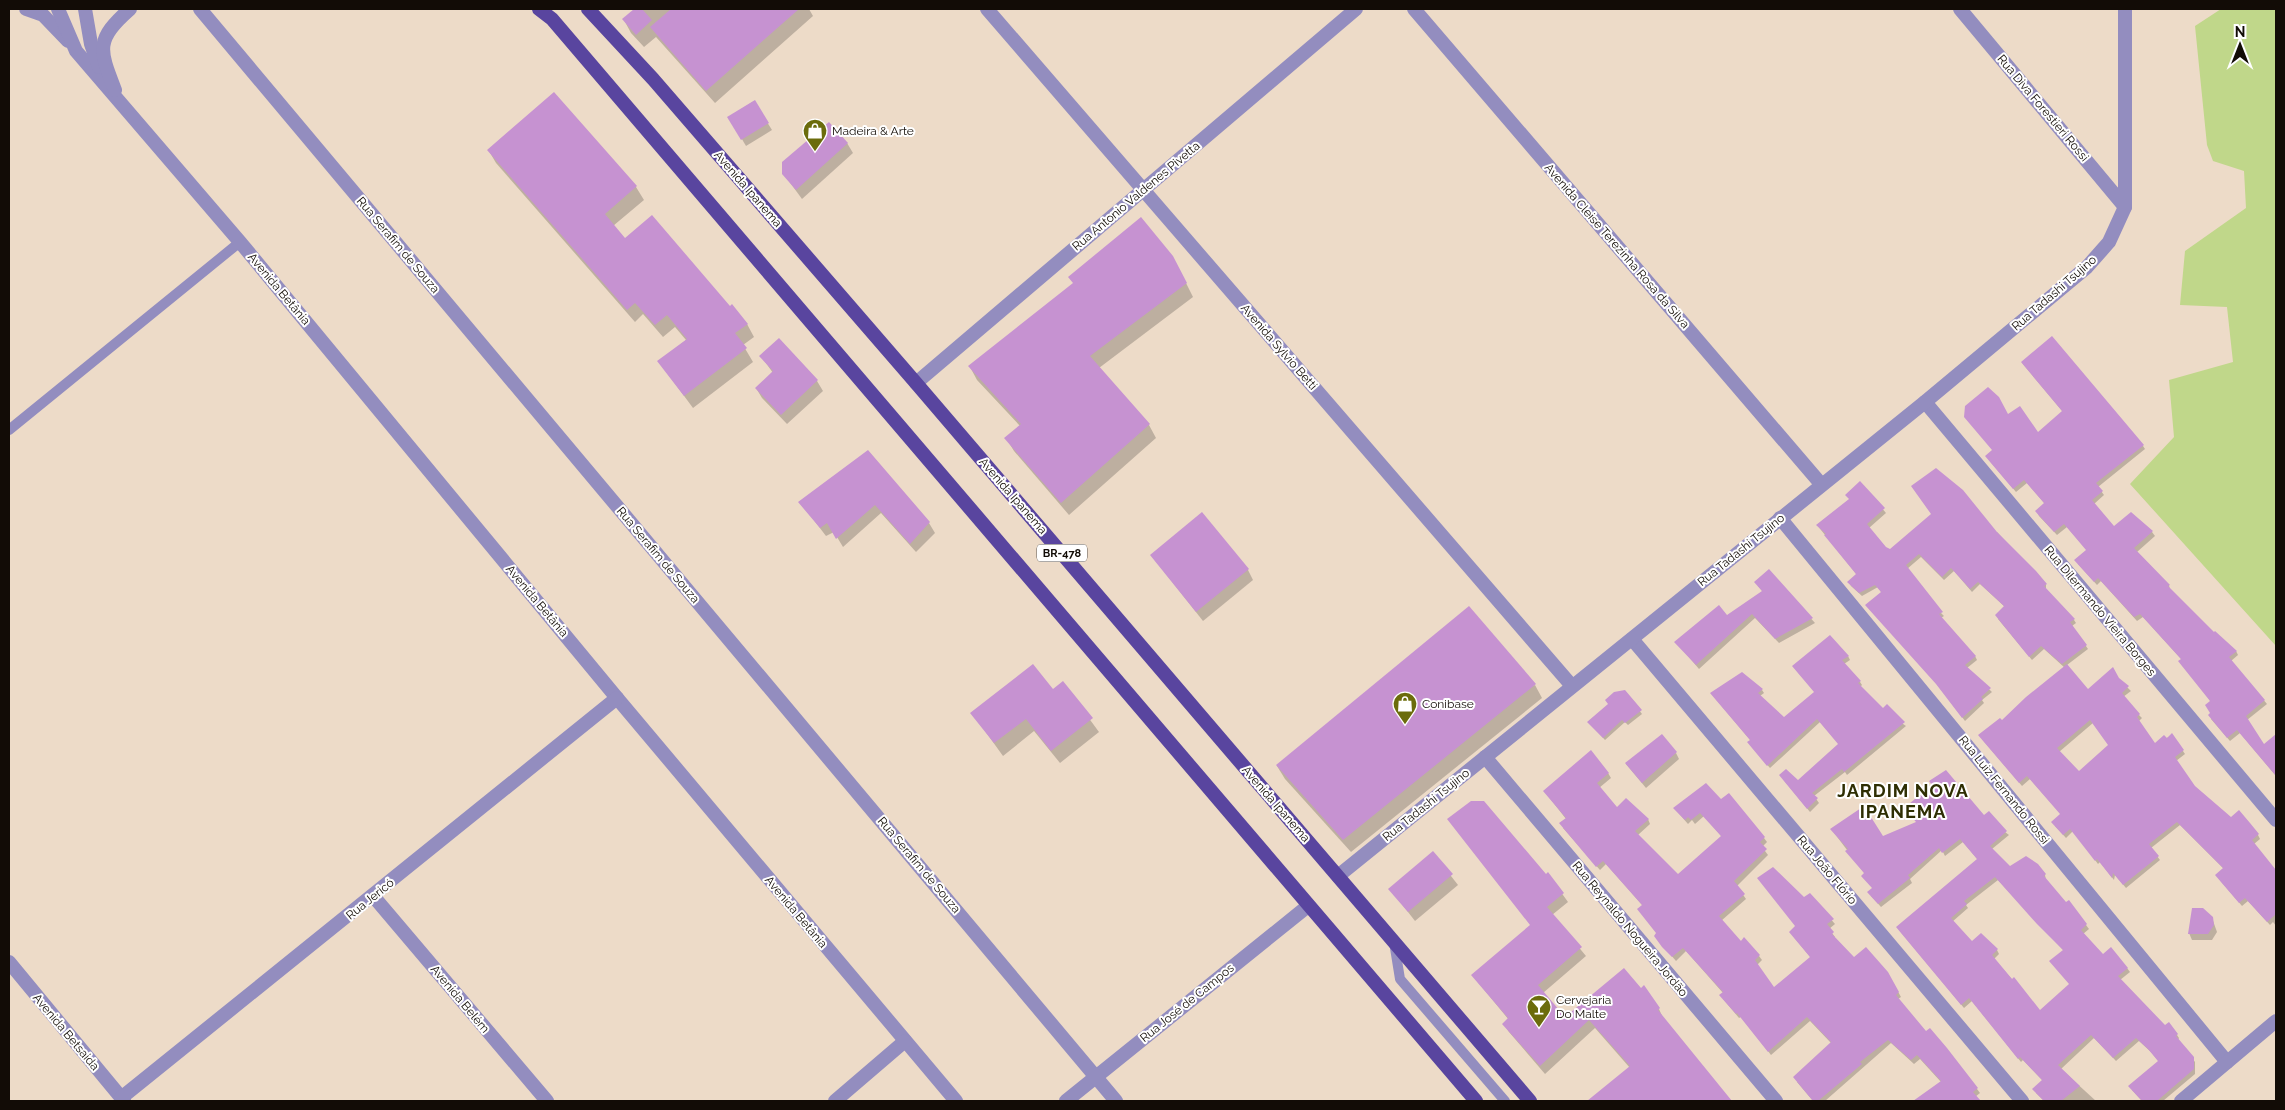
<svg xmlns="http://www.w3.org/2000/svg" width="2285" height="1110" font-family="Raleway,sans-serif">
<rect width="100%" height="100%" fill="#eddbc8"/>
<path fill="#c0d78a" d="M2221,9L2276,10V646L2130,484L2174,437L2169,380L2233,362L2227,307L2180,305L2185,251L2246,208L2244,171L2213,161L2207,145L2195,26Z"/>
<g fill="#0003" fill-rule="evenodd">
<path d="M636,9H809L813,16L715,103L656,37L644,47L631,33L624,20Z"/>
<path d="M554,94L636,187L644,200L613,226L625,239L729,307L747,324L754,337L743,345L753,362L693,408L659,362L686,340L675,327L663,337L643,314L635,322L496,163L489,151Z"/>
<path d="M754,101L772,130L746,146L729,117Z"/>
<path d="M847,143L853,153L802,199L783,173Z"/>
<path d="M1180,271L1193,297L1099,368L1149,425L1156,438L1069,515L1014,451L1006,438L1020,426L977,380L970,367Z"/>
<path d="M779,340L817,381L823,391L787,424L762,398L756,388L773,373L761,356Z"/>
<path d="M2022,363L2143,446L2145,449L2098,487L2104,495L2094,504L2114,528L2131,514L2152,532L2155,536L2137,552L2169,585L2170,590L2214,634L2236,651L2238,655L2231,661L2267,704L2247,720L2264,746L2276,736V776L2240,733L2230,741L2211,719V702L2182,660L2143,617L2137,621L2101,581L2097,585L2078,564L2087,550L2067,527L2057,535L2039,516L2037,512L2045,504L2027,483L2016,492L1989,460L2008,416L2038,434L2063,412Z"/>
<path d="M868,451L929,523L935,533L916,552L881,513L843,547L834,532L826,536L800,502Z"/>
<path d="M1860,482L1886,513L1869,528L1886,548L1891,550L1997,532L2046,585V590L2074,620L2076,623L2072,626L2088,649L2067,665L2087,691L2118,678L2131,691L2123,697L2139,715L2142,718L2138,722L2155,745L2172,735L2185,754L2176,761L2194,787L2231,818L2258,835L2260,839L2254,844L2276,872V926L2273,922L2270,925L2248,901L2242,906L2219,879L2224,869L2180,825L2151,848L2160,860L2126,888L2115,875L2114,880L2100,862L2098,864L2073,831L2066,838L2055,826L2061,814L2030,779L2022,786L1982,739L2065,668L2044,649L2032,660L1998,619L2005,607L1980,584L1972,592L1954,571L1944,580L1921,557L1907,569L1941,613L1944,616L1941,618L1975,656L1977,660L1967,668L1992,692L1982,700L1984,703L1965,721L1940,688L1878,587L1862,596L1851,586L1849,582L1857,575L1817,525L1850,499ZM2093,723L2109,745L2079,773L2059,752Z"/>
<path d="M1151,555L1248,570L1253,580L1203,621Z"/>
<path d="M1769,571L1815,623L1779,643L1755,618L1699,669L1676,642L1726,617L1763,592L1758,586Z"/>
<path d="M1848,656L1850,660L1844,664L1860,682L1862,685L1860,687L1883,710L1906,726L1847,775L1845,772L1814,796L1819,803L1810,812L1783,779L1798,782L1839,744L1820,722L1770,768L1751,746V741L1714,697L1762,690L1764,693L1760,696L1784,719L1816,693L1796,670Z"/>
<path d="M1063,683L1099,732L1060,763L1034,731L1003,756L972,713L1053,690Z"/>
<path d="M1535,685L1542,698L1351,852L1285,779L1277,766Z"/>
<path d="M1625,691L1642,714L1628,725L1625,722L1605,740L1588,722Z"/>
<path d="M1676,753L1679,759L1646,788L1626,764Z"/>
<path d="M1608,773L1611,778L1599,788L1617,809L1648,819L1650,824L1638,835L1678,876L1722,837L1704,816L1695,824L1692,820L1688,824L1674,808L1721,801L1728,794L1764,838L1767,842L1762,847L1768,855L1737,886L1746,899L1721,921L1740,942L1744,939L1759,956L1762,960L1757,965L1774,989L1811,958L1793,936L1803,899L1810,895L1835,924L1829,929L1835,937L1834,938L1854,959L1887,972L1901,997L1898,999L1926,1032L1946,1049L1977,1089L1980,1093L1975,1097L1979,1101H1915L1941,1082L1920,1059L1914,1064L1891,1043L1825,1101H1813L1797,1082L1831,1043L1810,1021L1771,1055L1741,1017L1739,1018L1723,999V993L1686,951L1676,961L1658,940L1657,934L1643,906L1606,864L1600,870L1563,828L1566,819L1545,792Z"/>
<path d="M1984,816L2009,835L1992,849L2010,868L2045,875L2046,880L2066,904L2068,902L2086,925L2089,929L2083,934L2103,955L2127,968L2130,972L2120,980L2165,1027L2177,1035L2179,1038L2178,1040L2192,1058L2195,1062V1074L2163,1101H2142L2132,1090L2159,1062L2152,1053L2139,1041L2116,1061L2094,1038L2061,1069L2096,1101H2044L2036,1093L2043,1081L2023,1060L2021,1062L1972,1001L1964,1008L1900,931L1978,860L1963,842L1945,856L1942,850L1910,879L1912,883L1881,907L1871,896L1873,889L1865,874L1832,830L1883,838ZM1998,880L2064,951L2070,985L2040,1011L1994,959L1999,954L1997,950L1981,935L1972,942L1952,922L1968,908L1966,905Z"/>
<path d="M1433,853L1458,885L1415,921L1390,889Z"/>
<path d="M1548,874L1568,902L1552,915L1586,956L1543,993L1564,1019L1659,1009L1663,1018L1730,1101H1589L1630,1068L1595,1028L1545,1074L1509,1032L1504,1024L1509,1020L1472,975L1531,926L1545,876Z"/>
<path d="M2212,918L2217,932L2212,940H2192L2189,933Z"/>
</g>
<g fill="#c692d1" fill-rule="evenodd">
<path d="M634,9H642L652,20L636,35L622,19Z"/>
<path d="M671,9H799L706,91L650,27Z"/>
<path d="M554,92L637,186L605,214L625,238L652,215L730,306L732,304L748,324L735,333L747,348L684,396L657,361L687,339L667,315L655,325L635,303L627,310L487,150Z"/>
<path d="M755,100L769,123L741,140L727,117Z"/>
<path d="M829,122L848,143L796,190L782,174V162Z"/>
<path d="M1141,217L1173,256L1187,283L1090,356L1150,424L1061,503L1004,438L1021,424L968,366L1073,283L1068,277Z"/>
<path d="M2052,336L2144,445L2096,483L2103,491L2092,500L2114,526L2131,512L2153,531L2134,548L2170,585L2168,586L2214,632L2215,631L2237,651L2229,657L2265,700L2246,716L2264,744L2276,734V776L2237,730L2227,738L2208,715L2210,713L2205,705L2210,701L2178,661L2181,659L2140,614L2134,617L2098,578L2094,582L2074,560L2086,550L2064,524L2054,532L2035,511L2044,503L2024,480L2013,489L1985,456L1992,450L1964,417L1965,406L1988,387L1999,397L2008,414L2020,406L2038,432L2062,411L2021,362Z"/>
<path d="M779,338L818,380L781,415L755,388L773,371L759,356Z"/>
<path d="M868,450L930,522L910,544L875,505L836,539L827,523L820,528L798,502Z"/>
<path d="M1936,468L1963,490L1997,532L2036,571L2047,584L2044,586L2075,619L2070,622L2087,645L2062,664L2041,646L2029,657L1995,615L2004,606L1978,582L1970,589L1951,568L1942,577L1919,554L1906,565L1943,612L1939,614L1976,656L1965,665L1991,688L1981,697L1983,699L1962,718L1936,684L1865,605L1881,592L1875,585L1859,593L1847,582L1856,574L1824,535L1826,534L1816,525L1849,499L1845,495L1860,481L1885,508L1867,524L1886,547L1890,549L1931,514L1911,486Z"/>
<path d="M1202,512L1249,569L1196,612L1150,555Z"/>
<path d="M1769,569L1813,618L1775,639L1752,614L1696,665L1674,642L1719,605L1727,615L1762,591L1754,582Z"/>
<path d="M1469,606L1536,684L1343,840L1276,765Z"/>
<path d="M1830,635L1849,656L1842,660L1861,681L1858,683L1883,708L1887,704L1905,722L1844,772L1842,769L1812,793L1818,798L1807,809L1779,775L1786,769L1798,780L1838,744L1817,719L1767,766L1747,742L1750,740L1710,693L1742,672L1763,689L1758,693L1784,717L1814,692L1792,666Z"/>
<path d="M1033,664L1053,689L1063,681L1093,718L1051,751L1026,719L994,743L970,713Z"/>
<path d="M2067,664L2088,689L2113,667L2119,678L2129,686L2122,693L2140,714L2137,717L2155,743L2164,735L2167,738L2172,733L2184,750L2175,757L2195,786L2231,817L2239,810L2250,823L2259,834L2252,840L2276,870V914L2267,922L2245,898L2239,903L2215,875L2223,868L2177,822L2149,844L2159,856L2123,885L2113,873L2112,878L2097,859L2095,861L2070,829L2063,835L2051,822L2060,814L2027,776L2019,783L1978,735L2000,718L2002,720L2026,697ZM2090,720L2108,745L2079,771L2057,748Z"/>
<path d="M1625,690L1642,710L1625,723L1622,720L1603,738L1587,722L1608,704L1605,700L1614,692Z"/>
<path d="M1662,734L1677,752L1642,783L1625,763Z"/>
<path d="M1591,750L1609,773L1597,783L1617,807L1626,798L1649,819L1635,831L1678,874L1721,836L1700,813L1691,820L1688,817L1685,820L1673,808L1706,783L1721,799L1729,793L1765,837L1760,842L1767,849L1734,881L1745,894L1719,916L1741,941L1744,937L1760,955L1755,960L1774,987L1810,957L1789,932L1795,926L1757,878L1773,867L1804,897L1810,893L1834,919L1827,924L1834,932L1832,934L1854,957L1866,947L1888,972L1899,992L1896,995L1926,1031L1930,1028L1947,1048L1978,1088L1973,1092L1981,1101H1913L1941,1081L1917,1055L1911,1060L1888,1040L1860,1062L1862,1064L1818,1101H1813L1793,1077L1831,1042L1807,1017L1768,1052L1737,1013L1736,1014L1719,995L1723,992L1683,948L1672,957L1662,947L1654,936L1656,933L1637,909L1642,905L1603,861L1596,867L1559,823L1566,818L1543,791Z"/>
<path d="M1946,770L1984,815L1989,811L2007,831L1990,846L2010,866L2026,856L2038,864L2046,874L2044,876L2066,902L2069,900L2087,924L2081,930L2103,954L2111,947L2128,968L2118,976L2165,1025L2169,1022L2178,1034L2176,1036L2194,1057V1069L2157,1101H2142L2128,1086L2158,1061L2148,1049L2136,1038L2113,1058L2091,1035L2058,1065L2080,1086L2061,1101H2044L2032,1089L2042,1080L2020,1057L2018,1059L1969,998L1961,1005L1896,927L1977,859L1960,839L1942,853L1939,848L1908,875L1910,878L1878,904L1867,892L1872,888L1861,876L1864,873L1845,851L1848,849L1830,829L1864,806L1883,836L1916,822L1904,808L1932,785L1929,781ZM1995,877L2037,924L2063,950L2049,961L2069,984L2040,1010L2014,977L2012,979L1992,955L1998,949L1981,933L1972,941L1951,918L1967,904L1964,901Z"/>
<path d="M1471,801H1484L1546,874L1548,872L1564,893L1547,907L1582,947L1538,985L1565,1017L1624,968L1641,988L1644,985L1660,1008L1658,1010L1732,1101H1587L1630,1066L1589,1020L1540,1066L1502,1024L1508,1018L1471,975L1530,925L1447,819Z"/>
<path d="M1433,851L1453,874L1408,912L1388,889Z"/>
<path d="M2192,908H2203L2213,917L2214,925L2208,934H2188Z"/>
</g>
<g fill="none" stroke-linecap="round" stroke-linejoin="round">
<g stroke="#938dbf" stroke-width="10">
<path d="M9,430L240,242"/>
<path d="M1394,942L1400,979L1505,1101"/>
</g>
<g stroke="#938dbf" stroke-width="14">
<path d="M26,9L43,15L68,41"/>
<path d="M58,9L76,51L240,242L617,698L956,1101"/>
<path d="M85,9L91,44L99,67"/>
<path d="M987,9L1572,686"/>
<path d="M1414,9L1821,484"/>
<path d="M1960,9L2125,207"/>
<path d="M115,90C99,49 95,40 130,9"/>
<path d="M916,383L1356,9"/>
<path d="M1925,402L2276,820"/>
<path d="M1780,518L2227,1062"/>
<path d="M1632,639L2022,1101"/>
<path d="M1485,757L1776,1101"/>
<path d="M1338,876L1925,402L2087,267L2109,242L2125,207V9"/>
<path d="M374,897L547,1101"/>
<path d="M9,962L124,1101"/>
<path d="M121,1098L617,698"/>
<path d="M835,1101L905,1041"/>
<path d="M1066,1101L1308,906"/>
<path d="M2181,1101L2276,1021"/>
</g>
<path stroke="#938dbf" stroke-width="14" d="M200,9L1116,1101"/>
<g stroke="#59459f" stroke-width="14">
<path d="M539,9L552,19L1476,1101"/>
<path d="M588,9L653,79L916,383L1530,1101"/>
</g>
</g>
<defs>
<symbol id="shop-pin" viewBox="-11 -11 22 30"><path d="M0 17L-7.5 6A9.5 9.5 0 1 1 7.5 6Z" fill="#6b6c0c" stroke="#fff"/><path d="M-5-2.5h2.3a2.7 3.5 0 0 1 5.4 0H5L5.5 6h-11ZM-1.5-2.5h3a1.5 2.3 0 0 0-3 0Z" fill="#fff"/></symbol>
<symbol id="bar-pin" viewBox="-11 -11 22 30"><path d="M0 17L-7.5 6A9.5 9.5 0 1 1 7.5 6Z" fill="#6b6c0c" stroke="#fff"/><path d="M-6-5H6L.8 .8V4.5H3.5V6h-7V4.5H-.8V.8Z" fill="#fff"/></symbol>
</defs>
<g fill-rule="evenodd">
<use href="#shop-pin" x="801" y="117" width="28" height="38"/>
<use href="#shop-pin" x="1391" y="690" width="28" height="38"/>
<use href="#bar-pin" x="1525" y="993" width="28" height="38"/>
</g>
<g text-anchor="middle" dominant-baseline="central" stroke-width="4" stroke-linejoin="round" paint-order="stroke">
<rect fill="#fff" stroke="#595551" stroke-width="1" x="1037" y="544.5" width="50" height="17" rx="4"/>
<g font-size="11" font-weight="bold" fill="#120c06">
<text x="1062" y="553">BR-478</text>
</g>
<g font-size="12" fill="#120c06" stroke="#fff">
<text transform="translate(2043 108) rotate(50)">Rua Diva Forestieri Rossi</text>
<text transform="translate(748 189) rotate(49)">Avenida Ipanema</text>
<text transform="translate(1136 196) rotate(-40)">Rua Antonio Valdenes Pivetta</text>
<text transform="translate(398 245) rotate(50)">Rua Serafim de Souza</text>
<text transform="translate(1617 246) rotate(49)">Avenida Cleise Terezinha Rosa da Silva</text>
<text transform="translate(279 289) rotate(50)">Avenida Betânia</text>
<text transform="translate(2054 293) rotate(-41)">Rua Tadashi Tsujino</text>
<text transform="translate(1279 347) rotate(49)">Avenida Sylvio Betti</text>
<text transform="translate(1013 496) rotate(49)">Avenida Ipanema</text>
<text transform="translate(1741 550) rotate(-39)">Rua Tadashi Tsujino</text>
<text transform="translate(658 555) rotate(50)">Rua Serafim de Souza</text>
<text transform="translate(537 601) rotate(50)">Avenida Betânia</text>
<text transform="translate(2100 611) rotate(50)">Rua Dilermando Vieira Borges</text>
<text transform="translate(2004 790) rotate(51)">Rua Luiz Fernando Rossi</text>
<text transform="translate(1276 804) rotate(49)">Avenida Ipanema</text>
<text transform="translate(1426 805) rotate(-39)">Rua Tadashi Tsujino</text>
<text transform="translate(919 865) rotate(50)">Rua Serafim de Souza</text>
<text transform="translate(1827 870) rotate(50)">Rua João Flório</text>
<text transform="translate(370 899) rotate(-39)">Rua Jericó</text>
<text transform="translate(796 912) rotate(50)">Avenida Betânia</text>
<text transform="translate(1630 929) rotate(50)">Rua Reynaldo Nogueira Jordão</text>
<text transform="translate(460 999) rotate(50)">Avenida Belém</text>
<text transform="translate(1187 1003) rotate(-39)">Rua José de Campos</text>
<text transform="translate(66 1032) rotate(50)">Avenida Betsaida</text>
</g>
<g font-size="12" fill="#120c06" stroke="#fff" text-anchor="start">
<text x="832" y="131">Madeira &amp; Arte</text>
<text x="1422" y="704">Conibase</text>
<text x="1556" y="1000">Cervejaria<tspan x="1556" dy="14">Do Malte</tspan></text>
</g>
<g font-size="18" font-weight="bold" letter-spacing="1" fill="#2e2e03" stroke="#fff">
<text x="1903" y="790">JARDIM NOVA<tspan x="1903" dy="21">IPANEMA</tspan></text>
</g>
</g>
<rect width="2285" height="1110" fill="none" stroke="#120c06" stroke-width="20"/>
<g transform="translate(2240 45)" stroke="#ffffff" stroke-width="4" paint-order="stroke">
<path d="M0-4L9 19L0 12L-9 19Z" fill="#120c06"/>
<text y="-8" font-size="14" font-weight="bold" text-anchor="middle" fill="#120c06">N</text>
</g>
</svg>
